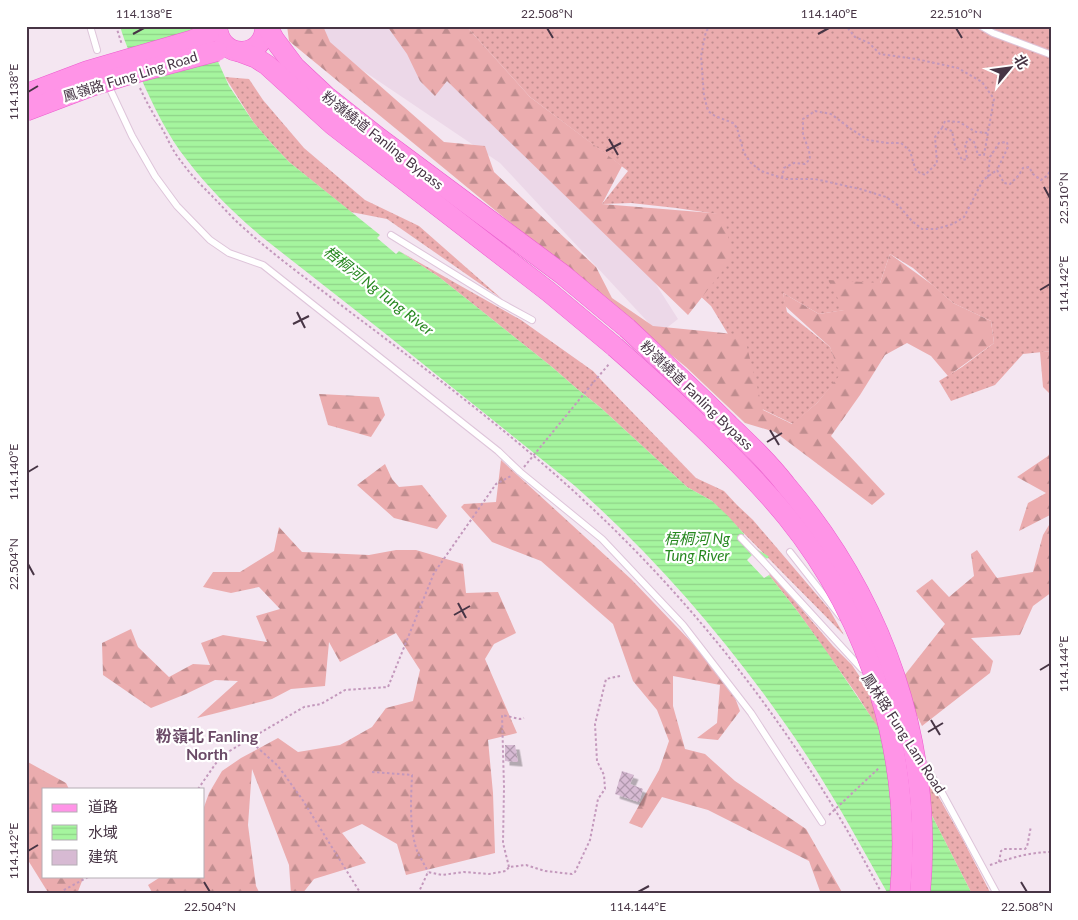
<svg xmlns="http://www.w3.org/2000/svg" width="1078" height="920" font-family="Lato,'Noto Sans SC',sans-serif">
<defs>
<pattern id="grass-dots" width="8" height="8" patternUnits="userSpaceOnUse" patternTransform="scale(1.25)"><rect width="8" height="8" fill="#ebacae"/><path d="M2 2h.1M6 6h.1" fill="none" stroke="#c08d8f" stroke-width="1.8" stroke-linecap="round"/></pattern>
<pattern id="forest-firs" width="22" height="20" patternUnits="userSpaceOnUse" patternTransform="scale(1.25)"><rect width="22" height="20" fill="#ebacae"/><path d="M5 1l3.5 6h-7zM16 11l3.5 6h-7z" fill="#c08d8f"/></pattern>
<pattern id="water-rules" width="6" height="5" patternUnits="userSpaceOnUse" patternTransform="scale(1.25)"><rect width="6" height="5" fill="#a5f59e"/><path d="M0 2.5h6" fill="none" stroke="#8fd389"/></pattern>
<pattern id="building-cross-hatch" width="8" height="8" patternUnits="userSpaceOnUse" patternTransform="scale(1.25)"><rect width="8" height="8" fill="#d7bad3"/><path d="M0 0l8 8M0 8l8-8" fill="none" stroke="#b098ad"/></pattern>
<filter id="shadow"><feDropShadow dx="4.5" dy="4.5" stdDeviation="0" flood-color="#0004"/></filter>
</defs>
<rect width="100%" height="100%" fill="#f4e6f1"/>
<path fill="#ecd8e8" d="M322,26H390L624,234L678,319L659,334L500,163L328,47Z"/>
<g fill="url(#grass-dots)">
<path d="M466,26H1052V351L1023,354L995,385L951,401L939,381L962,367L994,343L991,321L953,303L913,268L890,254L880,283L845,310L819,314L783,293L787,312L830,347L841,375L817,403L793,424L758,407L742,357L711,306L684,281L724,215L676,208L631,203L602,204L628,171L530,97Z"/>
<path d="M225,77L249,79L263,100L304,148L365,200L419,226L502,299L387,219L351,212L289,162L272,144L254,123Z"/>
<path d="M399,251L521,320L593,371L603,382L696,478L724,491L737,505L753,520L829,609L844,635L712,501L687,487L601,408L576,388L552,367L439,277Z"/>
<path d="M771,573L833,646L852,665L933,787L962,838L991,894H972L929,810L857,695L798,612L769,575Z"/>
</g>
<g fill="url(#forest-firs)">
<path d="M287,26H323L330,42L444,142L485,146L494,172L596,267L612,298L653,326L744,335L763,410L792,424L817,403L840,375L830,347L785,306L783,293L819,314L844,310L828,280L880,283L890,254L934,286L953,303L991,321L994,343L948,376L931,356L907,343L885,355L860,395L831,436L885,494L872,505L775,432L745,423L686,367L289,41Z"/>
<path d="M387,26H466L530,97L622,166L602,204L724,214L732,259L688,315L447,81L435,96L420,81L407,54Z"/>
<path d="M1052,351V396L1043,387L1040,352Z"/>
<path d="M319,394L379,397L385,415L371,437L328,425Z"/>
<path d="M1052,449V514L1019,531L1028,503L1046,493L1017,477L1048,456Z"/>
<path d="M501,460L631,579L696,647L731,687L740,711L718,740L697,738L717,723L720,685L673,676V706L685,749L705,754L735,781L806,829L843,894H821L809,861L708,810L662,797L642,828L629,823L659,770L669,741L657,710L633,681L613,624L541,561L492,542L461,507L464,504L496,502Z"/>
<path d="M385,464L392,479L399,487L422,485L447,516L437,529L394,518L357,485Z"/>
<path d="M1052,520V592L1033,606L1020,635L971,638L993,661L990,673L922,726L900,681L945,624L916,591L932,579L949,597L974,576L971,554L977,550L997,578L1033,572L1043,535Z"/>
<path d="M279,527L302,552L369,555L396,550H416L463,564L466,593L498,592L516,633L494,644L485,659L517,733L488,740L493,793L495,853L406,875L397,844L362,824L342,833L366,863L314,879L302,894H291L289,865L252,769L248,825L256,886L260,894H153L148,885L162,876H204V807L209,793L222,771L241,758L278,738L298,752L340,745L372,727L386,708L413,701L420,670L396,633L340,662L329,642L325,686L291,689L272,699L197,718L238,681L215,680L186,694L151,708L103,675L102,643L131,629L138,647L169,677L193,664L210,665L201,643L223,635L267,642L256,616L280,609L259,587L231,593L203,587L213,572H240L274,551Z"/>
<path d="M26,761L66,783L69,789H44V876H84L77,894H49L26,857Z"/>
</g>
<path fill="url(#water-rules)" d="M120,26H202L229,86L254,123L272,144L289,162L380,235L377,238L396,254L399,251L439,277L552,367L576,388L601,408L687,487L712,501L728,516L744,534L740,540L752,555L747,560L764,578L769,575L798,612L829,655L901,761L929,810L972,894H888C861,846 835,798 805,753C740,655 663,564 575,486L382,331L262,237C235,214 209,189 187,160C167,135 153,105 140,76C133,60 125,44 120,26Z"/>
<g fill="none" stroke-linecap="round" stroke-linejoin="round">
<path stroke="#a5f59e" stroke-width="3" d="M755,550L767,557"/>
</g>
<g fill="url(#building-cross-hatch)" filter="url(#shadow)">
<path d="M505,745H515L518,762L505,761Z"/>
<path d="M622,771L634,775L630,784L643,789L639,802L615,794Z"/>
</g>
<g fill="none" stroke-linecap="round" stroke-linejoin="round">
<defs>
<g id="lane">
<path d="M90,26L97,50"/>
<path d="M981,26L993,33L1052,55"/>
<path d="M110,89L132,136L155,176L177,206L210,240L229,253L263,265L498,451L520,472L602,539L683,625L751,713L822,822"/>
<path d="M391,235L501,303L532,320"/>
<path d="M741,538L763,561L862,669"/>
<path d="M790,552L841,617"/>
<path d="M923,762L941,791L997,894"/>
</g>
<g id="primary">
<path d="M217,26C220,62 266,58 265,26"/>
<path d="M267,26L274,39L295,67L326,96L379,138L562,274L627,328"/>
<path d="M240,52L256,58L267,65L333,125L549,292L615,347"/>
</g>
</defs>
<use href="#lane" stroke="#dec5da" stroke-width="8"/>
<use href="#primary" stroke="#ec5cce" stroke-width="21"/>
<g stroke="#c398bc" stroke-width="2" stroke-dasharray="2.5 2.5" stroke-linecap="butt">
<path d="M116,26L122,45"/>
<path d="M712,26L706,31L701,56L704,96L708,111L715,116L733,123L737,128L744,153L751,163L761,171L785,179H815L860,189L886,197L899,206L912,221L922,229H936L953,224L964,217L983,180L997,170L1004,183L1010,184L1019,175L1023,168L1029,167L1033,174L1041,180L1048,175L1052,165"/>
<path d="M140,88C147,104 156,118 164,132C169,142 174,153 181,161C189,173 200,184 210,194C222,206 233,219 246,230C275,256 307,279 337,302C407,355 477,407 543,464C683,584 798,731 882,894"/>
<path d="M942,128L945,121L959,122L976,132L988,133"/>
<path d="M988,177L990,157L999,143L1007,142L1008,147L997,170"/>
<path d="M782,178L784,168L794,163L805,164L810,159L809,150L803,135V119L815,111L831,114L851,129L868,140L887,143H901L910,151L916,171L925,175L937,163L935,137L942,128L952,131L955,146L962,160L967,159L965,144L969,139L974,142L978,155H984L994,99L982,82L958,68L916,59L880,54L869,43L855,37L846,26"/>
<path d="M597,378L610,363"/>
<path d="M249,740L278,766L302,799L361,894"/>
<path d="M372,772L412,775C411,800 409,827 417,851C420,858 425,865 428,872"/>
<path d="M198,789L221,756L304,707L321,704L345,690L388,687L434,573L496,484L511,476"/>
<path d="M999,862L1001,851L1004,849H1025L1027,847L1031,826"/>
<path d="M990,865C1011,858 1030,852 1052,852"/>
<path d="M509,867L503,843L504,787L502,715L520,719L524,718"/>
<path d="M62,894V891L90,876"/>
<path d="M418,894L428,872L442,875L464,872L489,874L506,871L509,867L526,865L545,871L572,874L575,872L590,840L598,799L605,789L604,775L597,761L595,724L606,679L620,676"/>
</g>
<use href="#lane" stroke="#fff" stroke-width="6"/>
<use href="#primary" stroke="#ff94e7" stroke-width="20"/>
<defs>
<g id="primary-bridge">
<path d="M26,94L87,71L193,40L209,33"/>
<path d="M26,111L92,86L127,75L217,51"/>
<path d="M627,328C661,360 696,392 729,425C749,444 769,463 786,485C883,599 934,743 920,894"/>
<path d="M615,347C646,374 675,401 704,429C733,457 761,485 787,517C872,622 913,760 900,894"/>
</g>
</defs>
<use href="#primary-bridge" stroke="#ec5cce" stroke-width="21" stroke-linecap="butt"/>
<g stroke="#c398bc" stroke-width="2" stroke-dasharray="2.5 2.5" stroke-linecap="butt">
<path d="M524,467L597,378"/>
<path d="M829,815L880,767"/>
</g>
<use href="#primary-bridge" stroke="#ff94e7" stroke-width="20"/>
</g>
<path fill="none" stroke="#473545" stroke-width="2" d="M547,28L553,38M956,28L962,38M133,34L144,28M818,34L829,28M28,92L38,86M609,139L618,155M606,151L621,143M1044,187L1050,198M1040,290L1050,284M297,312L305,328M293,324L309,316M770,430L779,445M767,442L782,433M28,472L38,466M28,564L34,575M458,603L466,618M454,615L470,606M1040,670L1050,664M931,720L940,735M928,732L943,723M28,851L38,845M204,882L210,892M1021,882L1027,892M638,892L649,886"/>
<g text-anchor="middle" dominant-baseline="central" stroke-width="4.5" stroke-linejoin="round" paint-order="stroke">
<g font-size="14" fill="#473545" stroke="#fff">
<text transform="translate(130 76) rotate(-17)">鳳嶺路 Fung Ling Road</text>
<text transform="translate(383 140) rotate(38)">粉嶺繞道 Fanling Bypass</text>
<text transform="translate(697 395) rotate(44)">粉嶺繞道 Fanling Bypass</text>
<text transform="translate(904 733) rotate(57)">鳳林路 Fung Lam Road</text>
</g>
<g font-size="15" font-style="italic" fill="#278820" stroke="#fff">
<text transform="translate(379 290) rotate(38)">梧桐河 Ng Tung River</text>
<text x="697" y="538">梧桐河 Ng<tspan x="697" dy="17">Tung River</tspan></text>
</g>
<g font-size="16" font-weight="bold" fill="#6b4b67" stroke="#fff">
<text x="207" y="735">粉嶺北 Fanling<tspan x="207" dy="18">North</tspan></text>
</g>
</g>
<rect width="1078" height="920" fill="none" stroke="#ffffff" stroke-width="55"/>
<rect x="42" y="788" width="162" height="90" fill="#ffffff" stroke="#b5aeb5"/>
<rect x="52" y="804" width="25" height="8" fill="#ff94e7" stroke="#b5aeb5"/>
<text x="88" y="812" font-size="15" fill="#473545">道路</text>
<rect x="52" y="825" width="25" height="15" fill="url(#water-rules)" stroke="#b5aeb5"/>
<text x="88" y="838" font-size="15" fill="#473545">水域</text>
<rect x="52" y="850" width="25" height="15" fill="#d7bad3" stroke="#b5aeb5"/>
<text x="88" y="862" font-size="15" fill="#473545">建筑</text>
<g transform="translate(1010 68) rotate(61)" stroke="#ffffff" stroke-width="4" paint-order="stroke">
<path d="M0-4L9 19L0 12L-9 19Z" fill="#473545"/>
<text y="-8" font-size="14" font-weight="bold" text-anchor="middle" fill="#473545">北</text>
</g>
<rect x="28" y="28" width="1022" height="864" fill="none" stroke="#473545" stroke-width="2"/>
<g font-size="12" text-anchor="middle" fill="#473545">
<text x="144" y="18">114.138°E</text>
<text x="547" y="18">22.508°N</text>
<text x="829" y="18">114.140°E</text>
<text x="956" y="18">22.510°N</text>
<text transform="translate(14 92) rotate(-90)" y="4">114.138°E</text>
<text transform="translate(1064 198) rotate(-90)" y="4">22.510°N</text>
<text transform="translate(1064 284) rotate(-90)" y="4">114.142°E</text>
<text transform="translate(14 472) rotate(-90)" y="4">114.140°E</text>
<text transform="translate(14 564) rotate(-90)" y="4">22.504°N</text>
<text transform="translate(1064 664) rotate(-90)" y="4">114.144°E</text>
<text transform="translate(14 851) rotate(-90)" y="4">114.142°E</text>
<text x="210" y="911">22.504°N</text>
<text x="638" y="911">114.144°E</text>
<text x="1027" y="911">22.508°N</text>
</g>
</svg>
